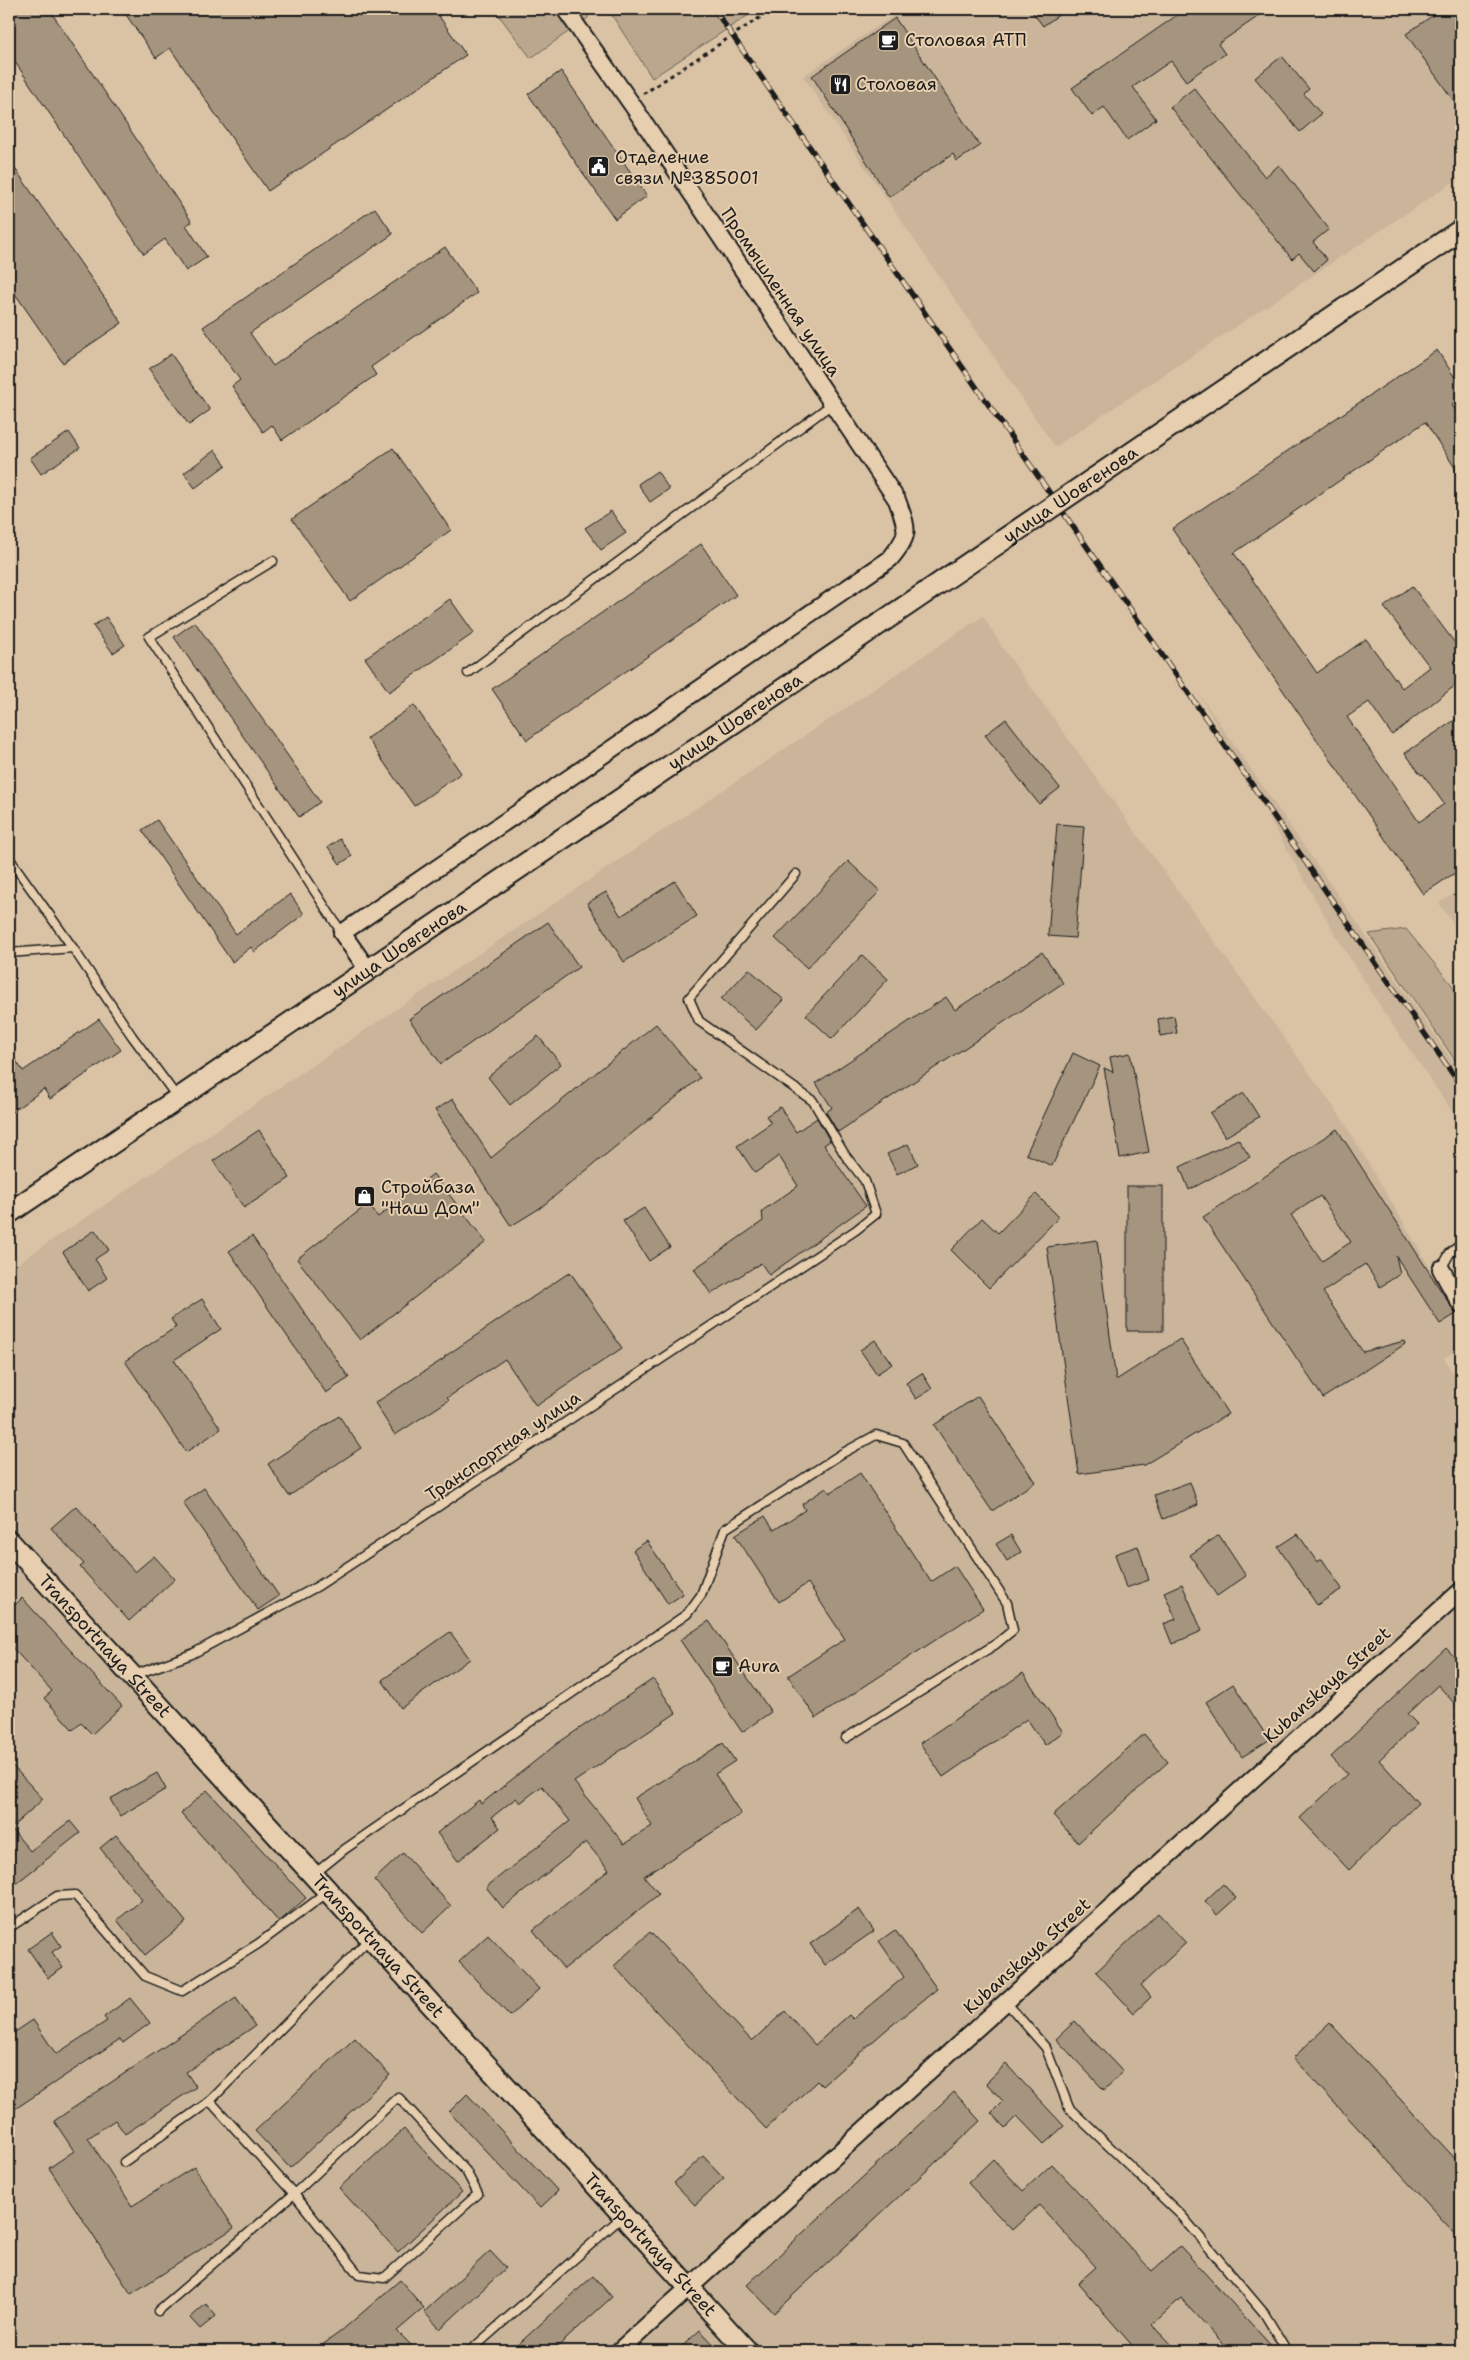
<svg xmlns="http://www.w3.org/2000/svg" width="1470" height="2360" font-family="'Shantell Sans',sans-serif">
<rect width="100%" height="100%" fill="#dac3a5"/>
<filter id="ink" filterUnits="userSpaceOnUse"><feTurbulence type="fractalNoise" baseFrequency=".02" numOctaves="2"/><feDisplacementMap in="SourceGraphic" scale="10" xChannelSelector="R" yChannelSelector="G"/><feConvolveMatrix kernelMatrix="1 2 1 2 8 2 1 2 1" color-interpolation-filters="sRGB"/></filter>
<g filter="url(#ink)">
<g fill="#cab59a">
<path d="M903,9H1461V177L1055,447L803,76Z"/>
<path d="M983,616L1002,647L1341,1117L1424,1257L1461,1328V1348L1444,1358L1461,1385V2351H9V1269Z"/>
<path d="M1199,694L1461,1073V1124L1385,1014L1336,936Z"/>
<path d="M1461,889V935L1439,903Z"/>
</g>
<g fill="#baa78e" stroke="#6b6255">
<path d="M494,9H589L588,18L531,58Z"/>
<path d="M608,9H758L652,78Z"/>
<path d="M1406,929L1461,996V1069L1369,934Z"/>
</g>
<g fill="#a5957f" stroke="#1c1c1c" fill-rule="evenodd">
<path d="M9,9H49L192,222L186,225L207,257L186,271L165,239L144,254L9,53Z"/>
<path d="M122,9H434L466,55L268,191L170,48L156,58Z"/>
<path d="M1030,9H1067L1043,26Z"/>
<path d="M1186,9H1269L1218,44L1225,54L1186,81L1171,61L1133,87L1156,119L1127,140L1104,107L1092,116L1072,88Z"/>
<path d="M1442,9H1461V111L1406,34Z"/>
<path d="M895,18L980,146L957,161L953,154L889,197L812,76Z"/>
<path d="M1282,56L1309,89L1304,94L1321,114L1300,132L1255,78Z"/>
<path d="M561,71L647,196L615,219L528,94Z"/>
<path d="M1194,88L1265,177L1279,165L1329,229L1313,242L1327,260L1314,271L1299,253L1292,259L1170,107Z"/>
<path d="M9,160L122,323L63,363L9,285Z"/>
<path d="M375,208L393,234L250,333L273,366L445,247L477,293L371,367L376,375L282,440L272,425L263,432L232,386L240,380L203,327Z"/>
<path d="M1437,350L1461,387V398L1452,405L1461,419V477L1425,422L1234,553L1317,673L1366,639L1402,688L1430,667L1384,607L1412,586L1461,651V681L1392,735L1369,702L1347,717L1419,822L1444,804L1423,774L1421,775L1405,753L1461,716V869L1423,894L1172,529Z"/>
<path d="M171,354L210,410L189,425L149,369Z"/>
<path d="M69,432L80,448L41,474L30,458Z"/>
<path d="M393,448L451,530L350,601L292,519Z"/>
<path d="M215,450L226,465L195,488L184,473Z"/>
<path d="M657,471L669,489L650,502L638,484Z"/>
<path d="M611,511L626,533L601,550L585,528Z"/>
<path d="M701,544L736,595L527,740L492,689Z"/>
<path d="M450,599L474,633L389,692L365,658Z"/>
<path d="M106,617L125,645L113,653L93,626Z"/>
<path d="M195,622L320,802L299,817L174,637Z"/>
<path d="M414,705L461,773L414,806L367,738Z"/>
<path d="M1006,719L1060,788L1039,804L985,735Z"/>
<path d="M157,820L236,934L290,894L304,914L254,952L251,947L232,962L142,830Z"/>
<path d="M1057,824L1084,826L1075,938L1048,936Z"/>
<path d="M340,839L352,856L340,864L328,847Z"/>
<path d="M848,861L880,891L807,968L775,938Z"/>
<path d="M675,881L697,916L624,962L587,903L606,892L621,916Z"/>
<path d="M548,922L579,967L441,1064L409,1019Z"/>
<path d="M1042,952L1063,983L838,1132L826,1112L832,1108L816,1083L946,997L955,1010Z"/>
<path d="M862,955L888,979L832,1039L806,1015Z"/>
<path d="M749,969L784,1000L756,1030L721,999Z"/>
<path d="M1174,1016L1177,1033L1160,1036L1158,1019Z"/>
<path d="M99,1019L121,1050L50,1099L44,1089L9,1114V1050L23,1071Z"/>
<path d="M656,1024L700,1078L540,1208L511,1226L435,1110L453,1099L491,1158Z"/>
<path d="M538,1036L561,1064L510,1105L488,1077Z"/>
<path d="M1073,1053L1100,1066L1052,1166L1026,1154Z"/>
<path d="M1130,1053L1149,1152L1120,1158L1104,1068L1113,1072L1110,1057Z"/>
<path d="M1244,1093L1259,1117L1225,1137L1210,1113Z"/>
<path d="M780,1107L796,1132L817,1118L830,1141L824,1145L866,1206L769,1275L761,1263L711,1294L694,1269L763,1221L762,1211L798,1186L779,1156L755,1173L737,1146L771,1123L766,1116Z"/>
<path d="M1337,1129L1456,1314L1440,1324L1396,1256L1400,1274L1380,1287L1365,1264L1323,1292L1363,1352L1404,1341L1405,1344L1323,1398L1203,1217ZM1320,1196L1351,1242L1322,1261L1291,1215Z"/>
<path d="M259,1130L290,1178L244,1208L213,1161Z"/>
<path d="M1238,1139L1250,1157L1189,1190L1180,1167Z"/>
<path d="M908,1144L918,1164L897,1174L887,1154Z"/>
<path d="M433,1174L486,1242L360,1340L297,1259L368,1204L378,1217Z"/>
<rect x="1127" y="1186" width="36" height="145"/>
<path d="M1036,1194L1059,1217L989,1288L951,1250L982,1218L998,1233Z"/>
<path d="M644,1208L670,1247L649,1261L623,1221Z"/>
<path d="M95,1230L109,1250L95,1259L107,1278L88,1291L63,1252Z"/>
<path d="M252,1236L349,1378L326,1393L229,1251Z"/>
<path d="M1097,1240L1116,1380L1180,1339L1228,1414L1144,1465L1079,1474L1047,1247Z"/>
<path d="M570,1272L622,1348L536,1406L505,1359L447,1398L449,1400L395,1435L375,1403L445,1358L444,1357Z"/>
<path d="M202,1299L221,1329L174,1360L221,1429L186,1452L125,1361L176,1327L171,1319Z"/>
<path d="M875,1340L892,1364L877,1374L860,1350Z"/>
<path d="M922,1373L932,1389L916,1399L906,1383Z"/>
<path d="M978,1396L1035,1482L992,1511L934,1425Z"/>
<path d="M339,1416L361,1448L289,1496L268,1464Z"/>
<path d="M860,1473L931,1582L955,1566L983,1609L816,1718L788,1676L845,1639L808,1583L779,1602L735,1535L765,1516L774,1530L805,1510L802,1504L826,1488L830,1493Z"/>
<path d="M1190,1482L1198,1505L1163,1519L1154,1495Z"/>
<path d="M204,1488L279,1596L258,1610L183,1503Z"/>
<path d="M76,1506L135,1572L154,1556L175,1579L129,1621L80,1567L84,1564L51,1528Z"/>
<path d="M1298,1534L1317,1562L1322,1559L1342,1589L1317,1605L1278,1547Z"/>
<path d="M1011,1535L1021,1552L1007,1561L996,1544Z"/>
<path d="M1219,1535L1246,1576L1217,1596L1190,1555Z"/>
<path d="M647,1541L683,1594L668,1604L633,1550Z"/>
<path d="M1138,1546L1149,1580L1126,1588L1115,1554Z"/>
<path d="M1182,1584L1202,1631L1172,1644L1164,1624L1176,1619L1164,1592Z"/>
<path d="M22,1598L122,1706L92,1734L81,1723L73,1730L44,1698L52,1691L9,1644V1611Z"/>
<path d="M709,1621L771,1712L742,1732L680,1640Z"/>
<path d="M450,1632L470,1659L401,1708L382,1680Z"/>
<path d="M1446,1648L1461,1664V1711L1438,1685L1407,1714L1417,1724L1379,1760L1418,1803L1349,1870L1300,1818L1347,1774L1331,1757Z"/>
<path d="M1023,1673L1063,1732L1045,1745L1027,1719L943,1777L920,1743Z"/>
<path d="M653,1679L676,1713L574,1782L624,1844L652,1826L635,1798L723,1743L735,1761L715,1774L741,1814L644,1876L659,1894L564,1969L533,1930L609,1870L586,1842L503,1908L486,1887L570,1821L542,1786L520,1803L516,1798L492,1817L500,1828L458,1861L437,1833L479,1800L481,1804L558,1743Z"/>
<path d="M1233,1684L1269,1740L1242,1757L1206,1702Z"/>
<path d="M1144,1734L1168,1762L1078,1843L1053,1815Z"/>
<path d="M9,1762L43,1799L11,1828L30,1851L70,1821L80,1833L9,1889Z"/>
<path d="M157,1773L166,1789L120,1816L110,1799Z"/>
<path d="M207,1790L306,1898L279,1922L181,1813Z"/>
<path d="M116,1835L186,1922L145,1955L117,1920L142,1900L100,1848Z"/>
<path d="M403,1853L451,1906L422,1933L374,1880Z"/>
<path d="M1223,1884L1236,1898L1217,1915L1205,1901Z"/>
<path d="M859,1909L874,1931L825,1965L810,1944Z"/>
<path d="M1158,1913L1186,1943L1141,1985L1151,1997L1134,2013L1096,1972Z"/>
<path d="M895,1930L937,1989L886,2030L822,2086L817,2081L766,2129L614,1966L650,1932L752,2041L785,2011L815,2045L849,2015L853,2019L904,1977L879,1941Z"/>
<path d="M52,1932L61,1946L52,1952L63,1968L48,1978L28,1949Z"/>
<path d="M488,1935L539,1989L510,2016L459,1962Z"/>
<path d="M130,1998L150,2023L123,2043L120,2039L9,2113V2036L33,2020L56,2054L107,2021L104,2017Z"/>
<path d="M236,1998L255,2026L186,2072L196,2087L125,2134L115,2120L88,2138L132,2206L194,2167L234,2228L131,2294L49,2168L74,2151L54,2121Z"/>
<path d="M1075,2021L1123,2072L1104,2090L1056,2039Z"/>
<path d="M1330,2023L1461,2165V2240L1293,2058Z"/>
<path d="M355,2038L390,2075L290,2168L255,2131Z"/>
<path d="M1006,2064L1064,2126L1044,2144L1017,2116L1005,2128L991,2113L1003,2101L986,2083Z"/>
<path d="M954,2092L980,2121L774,2313L747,2285Z"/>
<path d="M467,2094L558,2191L540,2208L449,2112Z"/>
<path d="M404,2129L462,2192L398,2252L339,2188Z"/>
<path d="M703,2156L724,2178L695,2205L674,2183Z"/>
<path d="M993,2159L1023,2191L1052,2164L1152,2271L1180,2246L1276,2351H1230L1181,2298L1152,2325L1177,2351H1137L1078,2283L1096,2267L1039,2205L1012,2230L968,2183Z"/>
<path d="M490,2251L506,2268L440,2329L424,2312Z"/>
<path d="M593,2276L612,2297L553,2351H511Z"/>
<path d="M400,2280L424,2308L397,2331L417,2351H314L340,2332Z"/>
<path d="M206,2304L216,2316L200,2329L190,2318Z"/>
<path d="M700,2330L720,2351H677Z"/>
</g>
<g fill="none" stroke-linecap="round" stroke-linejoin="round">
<defs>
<g id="service">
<path d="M273,561L149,637L342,933"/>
<path d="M468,673L832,404"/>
<path d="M9,858L73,948"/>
<path d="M9,953L73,948L132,1036L177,1097"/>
<path d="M1441,1269L1450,1253L1461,1244"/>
<path d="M134,1675L192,1654L318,1586L856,1230L876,1214L865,1181L845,1155L813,1101L699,1021L689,998L796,874"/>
<path d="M313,1875L345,1849L687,1614L701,1595L725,1529L841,1454L876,1435L903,1443L1007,1603L1013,1630L996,1644L846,1738"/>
<path d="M9,1928L57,1896L75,1895L145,1976L182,1991L258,1944L328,1892"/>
<path d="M1006,2002L1046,2048L1069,2108L1182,2216L1264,2313L1287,2351"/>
<path d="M124,2162L210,2101L370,1938"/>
<path d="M158,2311L294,2194L398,2097L466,2171L478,2194L384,2278L359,2275L294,2194L210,2101"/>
<path d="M470,2351L623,2216"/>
</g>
<g id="minor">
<path d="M368,970L342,933L890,559C911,533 908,531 897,500L633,106L565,9"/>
<path d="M1441,1269L1461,1305"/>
<path d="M619,2351L1461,1591"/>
</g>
<g id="tertiary">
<path d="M1344,309L1461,230"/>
<path id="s1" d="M9,1213L649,780"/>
<path id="s2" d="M9,1541L747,2351"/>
</g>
</defs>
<use href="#service" stroke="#1c1c1c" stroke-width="11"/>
<use href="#minor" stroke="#1c1c1c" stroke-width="20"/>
<use href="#tertiary" stroke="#1c1c1c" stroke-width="24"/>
<path stroke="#1c1c1c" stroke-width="3" stroke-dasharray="4 4" stroke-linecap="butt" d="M643,94L773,9"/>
<use href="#service" stroke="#e6ceae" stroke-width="8"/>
<use href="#minor" stroke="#e6ceae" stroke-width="16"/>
<use href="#tertiary" stroke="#e6ceae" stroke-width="20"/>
<defs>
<path id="rail" d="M714,9L1461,1086"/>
</defs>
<use href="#rail" stroke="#1c1c1c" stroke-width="5.5"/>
<use href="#rail" stroke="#e6ceae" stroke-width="4" stroke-dasharray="11" stroke-linecap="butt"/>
<defs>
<g id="tertiary-bridge">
<path id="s3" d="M649,780L1344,309"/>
</g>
</defs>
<use href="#tertiary-bridge" stroke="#1c1c1c" stroke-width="24" stroke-linecap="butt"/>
<use href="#tertiary-bridge" stroke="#e6ceae" stroke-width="20"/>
</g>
</g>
<defs>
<symbol id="cafe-square" viewBox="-11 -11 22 22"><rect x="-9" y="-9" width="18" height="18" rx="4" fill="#1c1c1c" stroke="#e6ceae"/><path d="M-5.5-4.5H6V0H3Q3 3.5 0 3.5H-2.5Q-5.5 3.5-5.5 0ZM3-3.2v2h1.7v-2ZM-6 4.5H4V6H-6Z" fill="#fff"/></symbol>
<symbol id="restaurant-square" viewBox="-11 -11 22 22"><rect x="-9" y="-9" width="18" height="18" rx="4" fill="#1c1c1c" stroke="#e6ceae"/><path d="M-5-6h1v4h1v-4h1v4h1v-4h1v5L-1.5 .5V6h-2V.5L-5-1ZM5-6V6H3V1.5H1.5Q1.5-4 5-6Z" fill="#fff"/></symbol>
<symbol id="civic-square" viewBox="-11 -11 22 22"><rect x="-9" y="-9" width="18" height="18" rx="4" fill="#1c1c1c" stroke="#e6ceae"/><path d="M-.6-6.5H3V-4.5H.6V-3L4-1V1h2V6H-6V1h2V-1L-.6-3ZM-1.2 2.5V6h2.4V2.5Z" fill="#fff"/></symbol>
<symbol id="shop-square" viewBox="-11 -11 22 22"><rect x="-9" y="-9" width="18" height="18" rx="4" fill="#1c1c1c" stroke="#e6ceae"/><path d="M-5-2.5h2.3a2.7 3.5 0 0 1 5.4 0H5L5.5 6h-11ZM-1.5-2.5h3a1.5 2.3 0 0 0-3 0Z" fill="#fff"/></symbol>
</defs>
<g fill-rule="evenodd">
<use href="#cafe-square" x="876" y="28" width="25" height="25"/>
<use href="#restaurant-square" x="828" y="72" width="25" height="25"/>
<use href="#civic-square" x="586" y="154" width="25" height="25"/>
<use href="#shop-square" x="352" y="1184" width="25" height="25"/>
<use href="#cafe-square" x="710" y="1654" width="25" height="25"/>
</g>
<g text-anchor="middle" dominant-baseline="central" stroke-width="4" stroke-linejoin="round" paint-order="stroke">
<g font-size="18" fill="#1c1c1c" stroke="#e6ceae" text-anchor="start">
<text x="905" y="40">Столовая АТП</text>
<text x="856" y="84">Столовая</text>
<text x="615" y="157">Отделение<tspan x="615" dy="21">связи №385001</tspan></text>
<text x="381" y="1187">Стройбаза<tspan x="381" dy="21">"Наш Дом"</tspan></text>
<text x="738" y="1666">Aura</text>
</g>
<g font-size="18" fill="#1c1c1c" stroke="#e6ceae">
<text transform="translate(781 292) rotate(56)">Промышленная улица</text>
<text stroke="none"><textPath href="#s3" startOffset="509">улица Шовгенова</textPath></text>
<text stroke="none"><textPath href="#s3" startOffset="104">улица Шовгенова</textPath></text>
<text stroke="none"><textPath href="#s1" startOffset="471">улица Шовгенова</textPath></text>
<text transform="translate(503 1446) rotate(-34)">Транспортная улица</text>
<text stroke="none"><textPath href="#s2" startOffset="142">Transportnaya Street</textPath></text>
<text transform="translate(1327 1685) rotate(-42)">Kubanskaya Street</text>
<text stroke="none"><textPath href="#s2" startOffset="548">Transportnaya Street</textPath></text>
<text transform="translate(1027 1956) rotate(-42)">Kubanskaya Street</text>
<text stroke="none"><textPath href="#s2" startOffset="952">Transportnaya Street</textPath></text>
</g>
</g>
<rect width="1470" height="2360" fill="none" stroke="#e6ceae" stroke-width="30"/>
<rect x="15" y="15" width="1440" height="2330" fill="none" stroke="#1c1c1c" stroke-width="2" filter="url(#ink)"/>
</svg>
